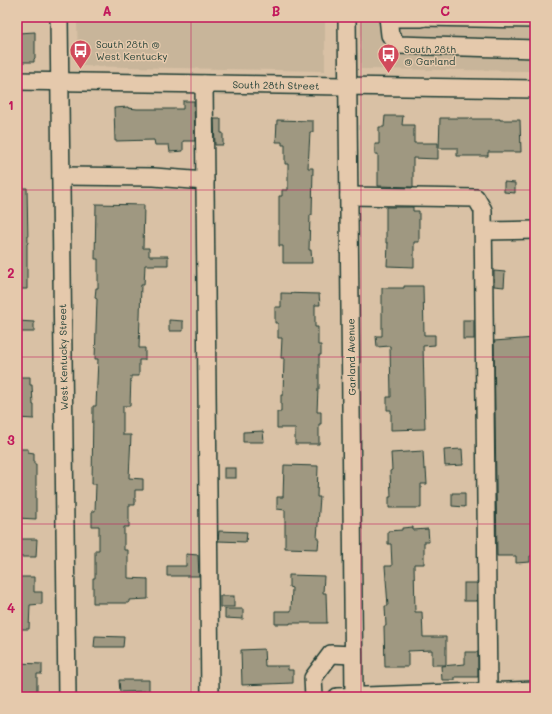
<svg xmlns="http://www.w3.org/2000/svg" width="552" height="714" font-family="Mali,sans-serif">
<rect width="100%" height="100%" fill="#d9c1a5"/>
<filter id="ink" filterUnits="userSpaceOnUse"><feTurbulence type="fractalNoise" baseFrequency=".025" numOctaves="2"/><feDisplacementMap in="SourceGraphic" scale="8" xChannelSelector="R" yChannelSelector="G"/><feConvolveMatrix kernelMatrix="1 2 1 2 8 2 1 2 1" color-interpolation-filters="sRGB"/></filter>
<g filter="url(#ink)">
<g fill="#c8b59a">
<path d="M77,17H325V71L78,66Z"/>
<path d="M360,17H535V71L361,69Z"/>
</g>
<g fill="#9f9881" stroke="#1f3d34">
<path d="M35,32V58L34,59V62H18V33Z"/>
<path d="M183,101H194L195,141H183V151L170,152L169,145H155L154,140L115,141L114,108L128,107V108L137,109H183Z"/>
<path d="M385,116H403L402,125H414V143H438V159L413,158V187L378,186V154H375V144H379V127H384Z"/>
<path d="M440,118H470V119H500V120H520L521,152H488V156H457V148H439Z"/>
<path d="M214,119H221V133H223V145H215Z"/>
<path d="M277,120L313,121V132H310L308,168H313L312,215H310L309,250H311L312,263H283V246H279V196H282V190H288V164H285V145H282V142H276Z"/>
<path d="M504,182L515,183V193L504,192Z"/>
<path d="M17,188H27L28,243L27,244V289H17Z"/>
<path d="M96,204L144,205L143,248H149V256H168V265H145L144,285H141L139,348H145V360H139V376H131L130,406H123V435H131L129,478L143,479V490H135V505H129V527H124V550H128V578L148,579V599L129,600V603H93V578H95V550H99V526H92V511H95L96,484H92L93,406H96L98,359H95L97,299L95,298L96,288H98V259H95Z"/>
<path d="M386,207H413V211H419V242H414V267L387,266L388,243H386Z"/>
<path d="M494,271L505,272L504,287L494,286Z"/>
<path d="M404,286H423L424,335H435V345L423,346L425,429L391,430V410H387V397H391L390,346L377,347L376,336H382V288H404Z"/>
<path d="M281,293L319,294L320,305H315V327H318V345H321V355H319V389H318L317,412H321V424H319V444H295V428H277V412H281V395H283L284,358H281L282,338H278V323H275V307H281Z"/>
<path d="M169,320L183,321V331H169Z"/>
<rect x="463" y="320" width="11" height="19"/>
<path d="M17,321L34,322V332H17Z"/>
<path d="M535,338V556H530V562L516,563V556H497L494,341Z"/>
<path d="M17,377H30V385H32L33,405H34V419L17,418Z"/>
<path d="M263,431L264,442H243V432Z"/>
<path d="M17,449H28V452L34,453V464H36V519L17,518Z"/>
<path d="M462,449L463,465L445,466L444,450Z"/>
<path d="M423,451L424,469H426L427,484H421V508H389V497H391L390,471L392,470L391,453Z"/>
<path d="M284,465L318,466L317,497H320L317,538H319L318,549L285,548V510L277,509V497H283Z"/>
<rect x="224" y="468" width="12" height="10"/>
<path d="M452,493H465V507L452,506Z"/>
<path d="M413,527V530L428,529L429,542H424V564H414L415,612H422L423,637H446V665H432V650L408,651V667H385L384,626H386L385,606H388L385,566H392L391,544H388V531L402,530V528Z"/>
<path d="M219,531L247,532L246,542L218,541Z"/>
<path d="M17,539H37L36,557H17Z"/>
<path d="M186,554L198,555L199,576H167V566H186Z"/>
<path d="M289,575L324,576L323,593H326L327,623H290V624H275V611H291L292,588L289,587Z"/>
<path d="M17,577H34V592H42V604L30,605L29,629H17Z"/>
<rect x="464" y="583" width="13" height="18"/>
<rect x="220" y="596" width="14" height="11"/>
<path d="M225,609H243V619L225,618Z"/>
<path d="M95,636L124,637L123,647H94Z"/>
<path d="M264,649L265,666H288V670H293V683L242,685L241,650Z"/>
<path d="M465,652H478V677H455V680H442L441,666L465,664Z"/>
<path d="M17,663L42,664V674H37V691H17Z"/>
<path d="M119,680H149V691L120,692Z"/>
</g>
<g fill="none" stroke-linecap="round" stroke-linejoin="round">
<defs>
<g id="minor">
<path d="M59,17L67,697"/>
<path d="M347,17L354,697"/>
<path d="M388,17L390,35L398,45L535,49"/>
<path d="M422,17L535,19"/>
<path d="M388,18H422"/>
<path d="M17,81L535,89"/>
<path d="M204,84L210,697"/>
<path d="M61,176L154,177L205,181"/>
<path d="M349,196L476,198L483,210L488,692"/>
<path d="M484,231L535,230"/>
<path d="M314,697L313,678L331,654L353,655"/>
<path d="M337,697L535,690"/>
</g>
</defs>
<use href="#minor" stroke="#1f3d34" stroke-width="20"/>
<use href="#minor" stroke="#e5c9ac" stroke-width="17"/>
</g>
</g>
<path fill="none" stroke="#c2185b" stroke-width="1" stroke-opacity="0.55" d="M191,17V697M361,17V697M17,190H535M17,357H535M17,524H535"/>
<defs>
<symbol id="bus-pin" viewBox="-11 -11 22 30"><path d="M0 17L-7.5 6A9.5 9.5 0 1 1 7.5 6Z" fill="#d1495b" stroke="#e5c9ac"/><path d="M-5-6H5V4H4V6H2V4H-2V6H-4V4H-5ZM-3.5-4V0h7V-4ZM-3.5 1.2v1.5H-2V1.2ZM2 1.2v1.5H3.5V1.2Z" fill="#fff"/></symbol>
</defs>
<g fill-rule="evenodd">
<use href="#bus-pin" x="68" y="38" width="25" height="34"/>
<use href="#bus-pin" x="376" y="42" width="25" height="34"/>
</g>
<g text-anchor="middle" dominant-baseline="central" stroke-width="3" stroke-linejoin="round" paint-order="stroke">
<g font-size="10" fill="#1f3d34" stroke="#e5c9ac" text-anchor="start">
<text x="96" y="44">South 28th @<tspan x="96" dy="12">West Kentucky</tspan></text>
<text x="404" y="49">South 28th<tspan x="404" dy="12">@ Garland</tspan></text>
</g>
<g font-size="10" fill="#1f3d34" stroke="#e5c9ac">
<text transform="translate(276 85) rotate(1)">South 28th Street</text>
<text transform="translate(63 357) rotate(-91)">West Kentucky Street</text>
<text transform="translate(351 357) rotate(-91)">Garland Avenue</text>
</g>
</g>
<rect width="552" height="714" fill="none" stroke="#e5c9ac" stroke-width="44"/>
<rect x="22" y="22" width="508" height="670" fill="none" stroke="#c2185b" stroke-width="1.5"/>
<g font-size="13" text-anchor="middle" font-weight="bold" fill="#c2185b">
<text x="107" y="16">A</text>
<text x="276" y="16">B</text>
<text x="445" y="16">C</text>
<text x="11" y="110">1</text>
<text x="11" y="278">2</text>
<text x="11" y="445">3</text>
<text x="11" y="613">4</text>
</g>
</svg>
